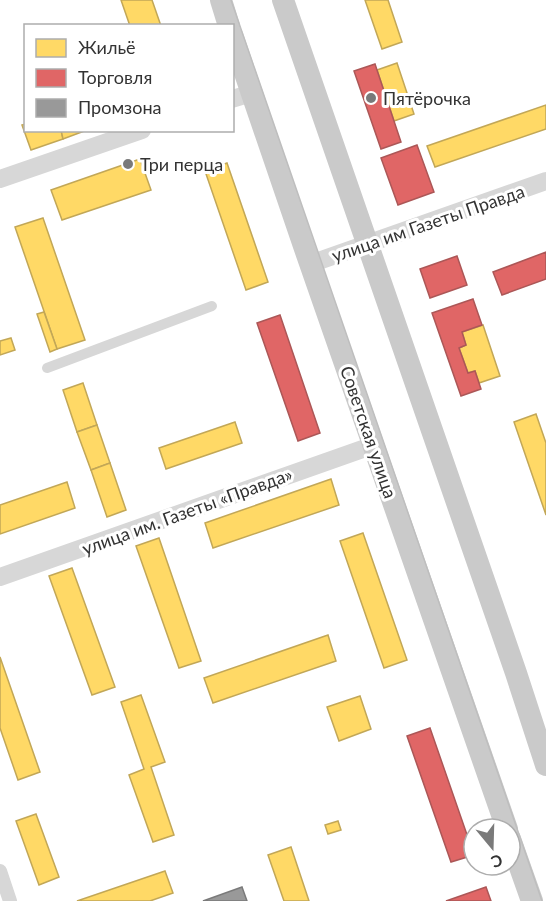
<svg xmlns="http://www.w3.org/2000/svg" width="546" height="901" font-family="Lato,sans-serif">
<rect width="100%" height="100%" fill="#fff"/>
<g fill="#ffd966" stroke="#c2a757" stroke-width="1.5">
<path d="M121,0H152L161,26H130Z"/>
<path d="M365,0H388L402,42L382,49Z"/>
<path d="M397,63L414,114L394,121L377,70Z"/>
<path d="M546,105V129L435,167L427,146Z"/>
<path d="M26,124V130H61L63,139L31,150L22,125Z"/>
<path d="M61,130H87L63,139Z"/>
<path d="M140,159L151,190L62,220L51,190Z"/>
<path d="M227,163L268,282L246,290L205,171Z"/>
<path d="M43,218L85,340L57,349L15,227Z"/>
<path d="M44,312L57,349L50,352L37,314Z"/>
<path d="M483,325L500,376L479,383L475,371L468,373L459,348L466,345L462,332Z"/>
<path d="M11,338L15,350L0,355V341Z"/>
<path d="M83,383L97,425L77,432L63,390Z"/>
<path d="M536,414L546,443V515L514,422Z"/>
<path d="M235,422L242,443L166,469L159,448Z"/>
<path d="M97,425L110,463L91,470L77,432Z"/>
<path d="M110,463L126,510L107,517L91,470Z"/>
<path d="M331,479L339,505L213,548L205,523Z"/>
<path d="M67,482L75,508L0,534V505Z"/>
<path d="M363,533L407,660L384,668L340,541Z"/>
<path d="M159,538L201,661L179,668L136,546Z"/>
<path d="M72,568L115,687L92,695L49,576Z"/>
<path d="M328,635L336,661L213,703L204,678Z"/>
<path d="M0,657L40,772L18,780L0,728Z"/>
<path d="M141,695L165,762L151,767L174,835L153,842L129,775L144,769L121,702Z"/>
<path d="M360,696L371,729L339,741L327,707Z"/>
<path d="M36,814L59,877L39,885L16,821Z"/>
<path d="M338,821L341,830L328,834L325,825Z"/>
<path d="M291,847L309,901H284L268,855Z"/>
<path d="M165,871L173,893L150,901H77Z"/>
</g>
<g fill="#e06666" stroke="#ac5757" stroke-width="1.5">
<path d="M375,64L401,142L381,149L354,71Z"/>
<path d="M417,145L434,192L398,205L381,158Z"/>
<path d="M546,252V279L502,295L493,272Z"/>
<path d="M457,256L467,285L430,298L420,269Z"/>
<path d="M473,299L482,325L462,332L466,345L459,348L468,373L475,371L481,389L461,396L432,313Z"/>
<path d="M280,315L320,433L298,441L257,323Z"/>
<path d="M430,728L474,855L451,862L407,736Z"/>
<path d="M486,887L491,901H446Z"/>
</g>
<path fill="#999" stroke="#7a7a7a" stroke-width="1.5" d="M242,887L247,901H203Z"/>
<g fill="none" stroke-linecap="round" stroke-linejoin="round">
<path stroke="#d7d7d7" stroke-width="10" d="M47,368L212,306"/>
<path stroke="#d7d7d7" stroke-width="14" d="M0,871L10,901"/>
<g stroke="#d7d7d7" stroke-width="18">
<path d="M232,99L252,93"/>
<path d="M0,179L142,130"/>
<path d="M310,264L546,181"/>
<path d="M0,577L374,445"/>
</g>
<g stroke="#cacaca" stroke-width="22">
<path d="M221,0L229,26"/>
<path d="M283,0L516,673L546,765"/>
<path d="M232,35L304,246L507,829"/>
<path d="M510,839L532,901"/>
</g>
<path stroke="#bebebe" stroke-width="1.5" d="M231,0L542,901"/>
</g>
<g fill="#7a7a7a" stroke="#fff" stroke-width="2">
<circle cx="371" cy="98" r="6"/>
<circle cx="128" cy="164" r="6"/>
</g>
<g text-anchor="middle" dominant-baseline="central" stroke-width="6" stroke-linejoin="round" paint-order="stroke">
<g font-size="18" fill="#333" stroke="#fff" text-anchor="start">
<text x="383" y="98">Пятёрочка</text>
<text x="140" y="164">Три перца</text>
</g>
<g font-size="18" fill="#333" stroke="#fff">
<text transform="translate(428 223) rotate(-19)">улица им Газеты Правда</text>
<text transform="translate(369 432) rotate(71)">Советская улица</text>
<text transform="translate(187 511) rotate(-20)">улица им. Газеты «Правда»</text>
</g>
</g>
<rect x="24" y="24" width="210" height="108" fill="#ffffff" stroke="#adadad" stroke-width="1.5"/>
<rect x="36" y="39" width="30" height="18" fill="#ffd966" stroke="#adadad" stroke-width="1.5"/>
<text x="78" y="54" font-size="18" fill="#333333">Жильё</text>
<rect x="36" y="69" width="30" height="18" fill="#e06666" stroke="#adadad" stroke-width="1.5"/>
<text x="78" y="84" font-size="18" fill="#333333">Торговля</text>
<rect x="36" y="99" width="30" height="18" fill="#999999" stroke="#adadad" stroke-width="1.5"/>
<text x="78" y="114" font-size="18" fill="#333333">Промзона</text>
<g transform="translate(492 847) rotate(161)"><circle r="28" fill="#ffffff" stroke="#adadad" stroke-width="1.5"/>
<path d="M0-4.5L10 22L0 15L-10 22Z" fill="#7a7a7a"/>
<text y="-9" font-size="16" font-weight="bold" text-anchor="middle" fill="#333333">С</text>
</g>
</svg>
